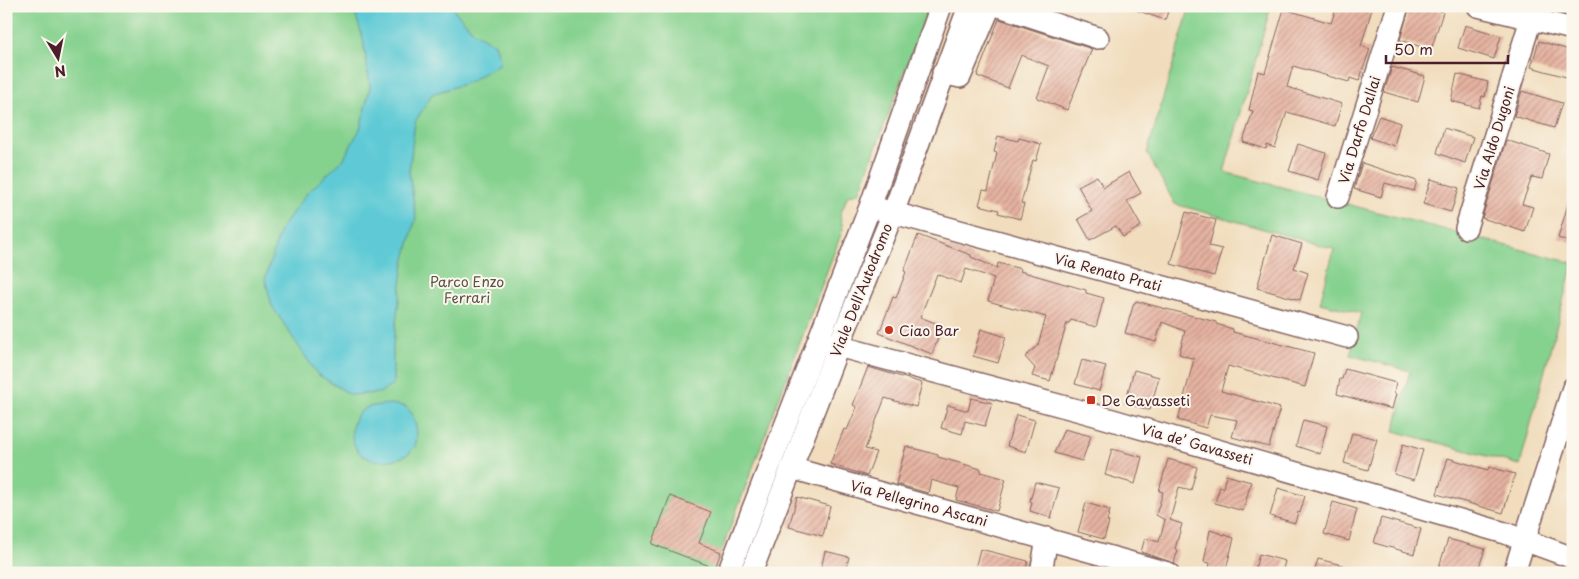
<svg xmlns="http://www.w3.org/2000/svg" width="1579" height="579" font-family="'Playpen Sans',sans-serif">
<defs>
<pattern id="building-hatch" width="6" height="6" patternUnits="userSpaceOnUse" patternTransform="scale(1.25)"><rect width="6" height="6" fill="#e6b3a1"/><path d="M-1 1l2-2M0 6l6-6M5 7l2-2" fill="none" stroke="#bc9183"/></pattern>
</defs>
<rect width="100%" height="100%" fill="#fbf7ec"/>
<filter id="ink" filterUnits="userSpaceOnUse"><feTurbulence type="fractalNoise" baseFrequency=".02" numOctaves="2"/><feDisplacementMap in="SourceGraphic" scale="10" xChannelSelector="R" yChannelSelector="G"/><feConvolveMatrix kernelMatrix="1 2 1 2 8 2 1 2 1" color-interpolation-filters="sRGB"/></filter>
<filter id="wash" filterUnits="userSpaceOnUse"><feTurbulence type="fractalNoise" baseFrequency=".0096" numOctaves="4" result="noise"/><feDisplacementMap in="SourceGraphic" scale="20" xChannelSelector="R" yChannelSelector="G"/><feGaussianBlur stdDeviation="1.12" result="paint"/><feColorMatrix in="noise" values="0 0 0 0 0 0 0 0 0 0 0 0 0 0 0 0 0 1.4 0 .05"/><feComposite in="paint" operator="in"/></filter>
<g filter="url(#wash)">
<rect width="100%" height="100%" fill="#f1ddbd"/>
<g fill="#85d18e" stroke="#68785c">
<path d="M6,6H929L859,193L848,195L840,215L843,229L713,573H6Z"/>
<path d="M1190,6H1271L1224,172L1573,263L1520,465L1394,431L1410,371L1350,355L1361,313L1320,303L1334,249L1175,204L1147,153Z"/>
<path d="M1546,6H1573V20L1545,11Z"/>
</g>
<g fill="#5ecad5" stroke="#547480">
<path d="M353,6H454V10L474,32L495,44L501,63L467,83L432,94L415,122L409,172L416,217L404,263L393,345V385L379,393L351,395L317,374L272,306L265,279L281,228L307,193L343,160L360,129L370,87L363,39Z"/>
<path d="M390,404C395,405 402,405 406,407C411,411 414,417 415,423C417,430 418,439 415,446C408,460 384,463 370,459C348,453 346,420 364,409C371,405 382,405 390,404Z"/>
</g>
<g id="blocks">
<g fill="url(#building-hatch)">
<path d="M1130,6H1170L1165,20L1130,8Z"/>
<path d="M1337,6H1365L1372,9L1361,46L1370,49L1359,81L1350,78L1349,82L1293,66L1287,87L1342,104L1335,126L1287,112L1275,148L1267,145L1266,149L1243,142L1253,111L1249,110L1258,71L1265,73L1284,9L1331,23Z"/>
<path d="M1410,6H1426L1443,12L1431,50L1400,40Z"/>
<path d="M999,19L1092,49L1067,110L1037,98L1049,66L1021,55L1008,88L977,76Z"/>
<path d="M1465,25L1501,36L1494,59L1458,48Z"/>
<path d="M1539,41L1573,51V79L1531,67Z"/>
<path d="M1392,67L1425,76L1418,102L1384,92Z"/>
<path d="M1457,74L1488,82L1485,97L1482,96L1479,108L1451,101Z"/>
<path d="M1522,91L1562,103L1554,128L1514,116Z"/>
<path d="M1379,116L1400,123L1394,146L1370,138Z"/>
<path d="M1444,128L1473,137L1465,163L1437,153Z"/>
<path d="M998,136L1018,141L1019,138L1041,144L1036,161L1033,160L1021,203L1024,204L1020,219L998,213L999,210L979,205L983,190L988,191L997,153L994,152Z"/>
<path d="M1506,140L1549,154L1542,179L1532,177L1522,204L1533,207L1525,232L1482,218Z"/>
<path d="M1298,144L1326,153L1318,180L1289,171Z"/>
<path d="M1362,163L1417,181L1414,191L1385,183L1381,197L1354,189Z"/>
<path d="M1129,172L1141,193L1127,201L1141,226L1123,237L1116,226L1090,240L1078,219L1092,211L1078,186L1097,176L1103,187Z"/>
<path d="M1431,179L1459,188L1451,212L1423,204Z"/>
<path d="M1569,201L1573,202V243L1558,238Z"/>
<path d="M1186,212L1216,220L1209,246L1222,249L1214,276L1171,264Z"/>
<path d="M918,235L971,255V257L997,268L998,263L1021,269L1020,271L1086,290V293L1104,298L1096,327L1071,320L1069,323H1067L1050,381L1032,376L1035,368L1025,357L1038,345L1046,317L988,301L994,278L966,269L961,283L937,274L920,317L943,326L932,354L879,333L893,297L896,298L906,272L904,271Z"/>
<path d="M1272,235L1302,244L1294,268L1308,273L1300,300L1257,288Z"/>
<path d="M1136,301L1216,322V324L1233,329V332L1314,353L1305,387L1228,366L1221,391L1280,408L1269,447L1232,437L1237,420L1210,415L1206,428L1178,420L1194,359L1179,354L1185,331L1162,322L1156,342L1125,333L1134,303H1135Z"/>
<path d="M981,329L1006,337L998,363L973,356Z"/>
<path d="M1082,360L1106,366L1099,391L1075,384Z"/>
<path d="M868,367L922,383L916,407L885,398L865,449L876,452L867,476L830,464L844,429L847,430L857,407L853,405Z"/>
<path d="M1345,369L1396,383L1394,393L1396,394L1392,409L1337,394L1340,379H1342Z"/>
<path d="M1134,370L1159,377L1150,410L1125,403Z"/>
<path d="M971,398L992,403L985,426L965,421L962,434L941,428L948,405L968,411Z"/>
<path d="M1016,415L1035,420L1026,452L1007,446Z"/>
<path d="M1303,420L1327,426L1320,454L1296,446Z"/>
<path d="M1064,429L1091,436L1082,461L1054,453Z"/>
<path d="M1352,433L1377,439L1368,470L1344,463Z"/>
<path d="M1403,444L1423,450L1414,480L1394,474Z"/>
<path d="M906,446L938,455V457L981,469V472L1006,479L997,511L956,500L959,488L931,480L928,493L896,484Z"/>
<path d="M1112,449L1142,457L1135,484L1105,475Z"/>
<path d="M1448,458L1488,470L1489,467L1515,474L1503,513L1437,494Z"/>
<path d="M1168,459L1197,467L1191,490L1179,487L1170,520L1182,524L1175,549L1178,550L1174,563L1141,552L1145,538L1159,542L1165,520L1156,515L1163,492L1159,491Z"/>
<path d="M1226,475L1251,482L1243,511L1215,503L1220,486L1223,488Z"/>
<path d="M1035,482L1059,488L1051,518L1030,511L1032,502L1030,501Z"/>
<path d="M1278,488L1305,496L1300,513L1298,512L1295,523L1270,516Z"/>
<path d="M670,496L711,512L699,543L721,552L715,568L652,544Z"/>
<path d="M797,497L830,506L823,536L789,527Z"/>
<path d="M1333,502L1357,509L1349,541L1324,534Z"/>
<path d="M1086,503L1110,510L1107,521L1109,522L1104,539L1078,532Z"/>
<path d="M1381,518L1421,529L1414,554L1374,543Z"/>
<path d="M1210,530L1234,538L1225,573L1209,569L1210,563L1204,562Z"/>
<path d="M1448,539L1485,549L1477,573H1437Z"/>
<path d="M980,549L1028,561L1025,573H974Z"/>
<path d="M825,551L849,557L845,573H820Z"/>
<path d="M1259,554L1285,561L1282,573H1254Z"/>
<path d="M1318,559L1354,568V573H1314Z"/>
</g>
</g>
</g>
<g filter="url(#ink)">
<use href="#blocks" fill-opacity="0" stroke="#84625e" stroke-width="1"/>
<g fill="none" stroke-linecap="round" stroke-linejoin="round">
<defs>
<g id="minor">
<path d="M999,6L1098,38"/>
<path d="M1478,6L1573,29"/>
<path d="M943,73L960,77L990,6"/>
<path d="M1338,197L1398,6"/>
<path d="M879,209L1347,337"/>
<path d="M1466,228L1531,19"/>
<path d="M819,341L1088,413L1505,533L1573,558"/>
<path d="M791,468L1168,573"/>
<path d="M728,573L870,207L941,6"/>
<path d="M751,573L838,347L893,213L969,6"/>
<path d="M1041,573L1047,538"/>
<path d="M1514,573L1573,388"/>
</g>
</defs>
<use href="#minor" stroke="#84625e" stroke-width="24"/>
<use href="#minor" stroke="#fff" stroke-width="21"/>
</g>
</g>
<g fill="#c8321e" stroke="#fbf7ec" stroke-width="2">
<circle cx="889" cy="330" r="5"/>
<rect x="1086" y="395" width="10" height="10" rx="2.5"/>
</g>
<g text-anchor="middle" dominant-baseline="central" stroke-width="4" stroke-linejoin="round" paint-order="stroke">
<g font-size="14" fill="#4a1f2b" stroke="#fbf7ec">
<text transform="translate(1359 130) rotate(-73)">Via Darfo Dallai</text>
<text transform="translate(1494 138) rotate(-73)">Via Aldo Dugoni</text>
<text transform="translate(1108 272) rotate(15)">Via Renato Prati</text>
<text transform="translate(861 290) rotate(-68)">Viale Dell'Autodromo</text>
<text transform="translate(1197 444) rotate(16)">Via de’ Gavasseti</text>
<text transform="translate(919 503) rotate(15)">Via Pellegrino Ascani</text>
</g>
<g font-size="14" fill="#5c5449" stroke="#fbf7ec">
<text x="467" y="281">Parco Enzo<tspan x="467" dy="16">Ferrari</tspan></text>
</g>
<g font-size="14" fill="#4a1f2b" stroke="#fbf7ec" text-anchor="start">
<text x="899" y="330">Ciao Bar</text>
<text x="1101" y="400">De Gavasseti</text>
</g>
</g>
<rect width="1579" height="579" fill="none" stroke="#fbf7ec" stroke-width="25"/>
<g transform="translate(58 58) rotate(170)" stroke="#fbf7ec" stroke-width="4" paint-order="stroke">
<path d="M0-4L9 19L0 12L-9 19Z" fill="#4a1f2b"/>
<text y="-8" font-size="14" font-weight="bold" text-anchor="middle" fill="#4a1f2b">N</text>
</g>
<path d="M1386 55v8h122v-8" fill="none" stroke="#4a1f2b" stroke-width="2.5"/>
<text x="1394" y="55" font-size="15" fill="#4a1f2b" stroke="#fbf7ec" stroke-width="4" paint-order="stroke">50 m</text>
</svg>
